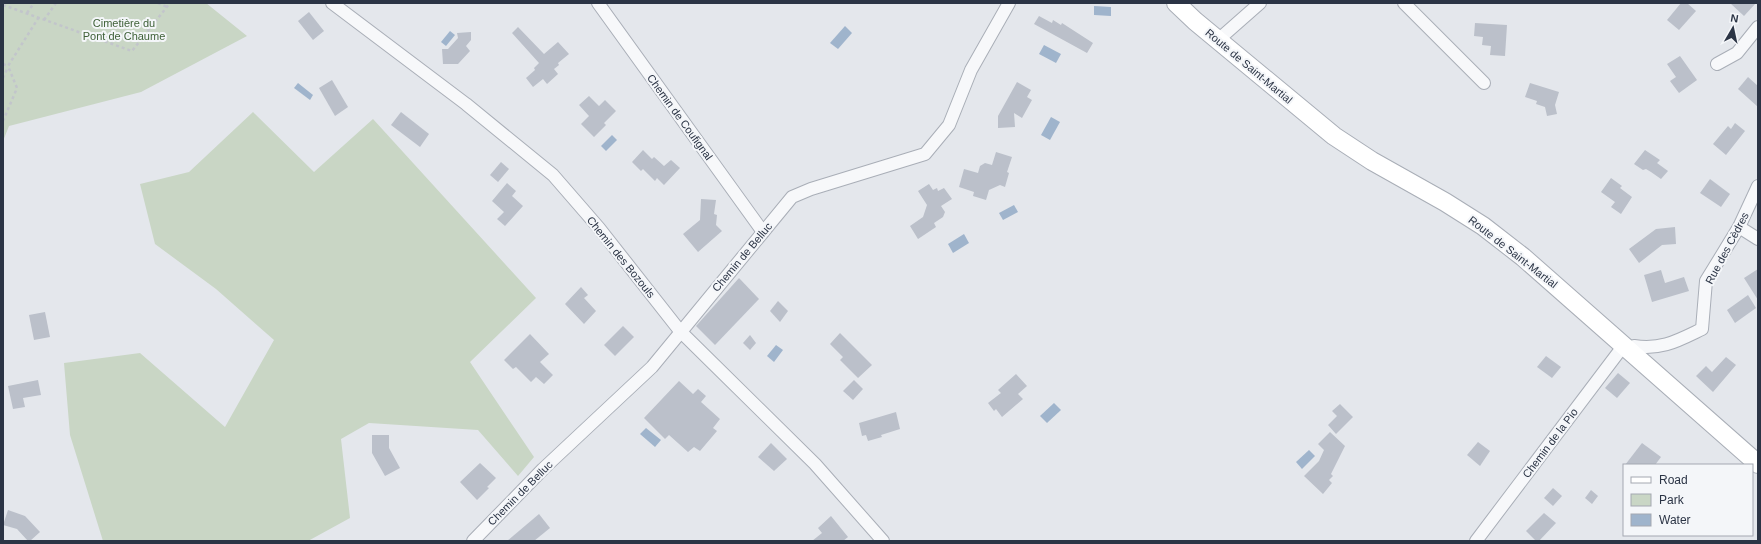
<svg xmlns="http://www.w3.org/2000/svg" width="1761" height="544" font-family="Helvetica,sans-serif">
<rect width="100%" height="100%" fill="#e4e7ec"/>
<g fill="#c9d6c5">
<path d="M3,3H206L247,36L141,92L9,126L3,141Z"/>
<path d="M253,112L314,172L373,119L536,298L470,362L534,457L518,476L478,430L369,423L341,439L350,518L308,541H103L70,435L64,363L140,353L225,427L274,340L216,289L155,244L140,184L189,172Z"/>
</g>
<g fill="#9fb4cc">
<path d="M1094,6L1111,7V16L1094,15Z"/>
<path d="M845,26L852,33L838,49L830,43Z"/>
<path d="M450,31L455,35L446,46L441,42Z"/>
<path d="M1044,45L1061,54L1056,63L1039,54Z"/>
<path d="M298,83L313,95L310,100L294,88Z"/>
<path d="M1051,117L1060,122L1050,140L1041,135Z"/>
<path d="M612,135L617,140L606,151L601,146Z"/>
<path d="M1014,205L1018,212L1003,220L999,213Z"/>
<path d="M964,234L969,243L953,253L948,244Z"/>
<path d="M776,345L783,350L774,362L767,356Z"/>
<path d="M1054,403L1061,410L1047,423L1040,416Z"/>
<path d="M646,428L661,440L655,447L640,434Z"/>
<path d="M1309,450L1315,456L1302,469L1296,462Z"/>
</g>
<g fill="#bbc0ca">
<path d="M1681,3H1687L1696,11L1679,30L1667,20Z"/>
<path d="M1730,3H1756L1744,16Z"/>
<path d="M309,12L324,31L313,40L298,21Z"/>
<path d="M1039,16L1052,23L1053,20L1061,25L1062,23L1093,43L1087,53L1034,24Z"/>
<path d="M1475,23L1507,25L1505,56L1490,55L1491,46L1482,45L1483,37L1474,36Z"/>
<path d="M518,27L544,54L558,42L569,54L558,63L559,65L554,69L558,74L547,84L543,79L533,87L526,78L535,70L534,68L539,63L512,33Z"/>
<path d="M471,32V40L466,46L470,51L458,64H443L442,49H448L458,38L457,33Z"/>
<path d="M1680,56L1697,80L1679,93L1670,81L1676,77L1667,64Z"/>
<path d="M1748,77L1758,86V107L1738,89Z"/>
<path d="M332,80L348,107L335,116L319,88Z"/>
<path d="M1017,82L1031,90L1027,97L1032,100L1022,118L1014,113L1015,127L998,128V116Z"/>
<path d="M1530,83L1559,92L1555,105L1557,114L1547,116L1545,107L1536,104L1537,101L1525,97Z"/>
<path d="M589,96L599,106L605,100L616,111L604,123L606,125L594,137L581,124L589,116L579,105Z"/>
<path d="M401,112L429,134L420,147L391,125Z"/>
<path d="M1735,123L1745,131L1726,155L1713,144L1728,126L1731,129Z"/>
<path d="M643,150L652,159L654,157L664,166L671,160L680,168L664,185L657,178L655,181L643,169L641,171L632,162Z"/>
<path d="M1645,150L1660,160L1657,163L1668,171L1661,179L1651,172L1646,169L1643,170L1634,164Z"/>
<path d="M996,152L1012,157L1007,172L1009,173L1005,187L1000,185L989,190L986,200L973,196L974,192L959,187L964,169L978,173L980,166L985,163L992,165Z"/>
<path d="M501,162L509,169L498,182L490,175Z"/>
<path d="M1611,178L1622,186L1620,188L1632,197L1621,214L1611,207L1615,202L1601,192Z"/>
<path d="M1710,179L1730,194L1721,207L1700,193Z"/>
<path d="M507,183L516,191L512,196L523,206L505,226L497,219L504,212L492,201Z"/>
<path d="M929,184L933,190L937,188L938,191L944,188L952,199L941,206L945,212L943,217L934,223L936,227L918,239L910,226L923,217L927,205L918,191Z"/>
<path d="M701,199L716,200L714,214L717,215L716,225L722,231L698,252L683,234L700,220Z"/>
<path d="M1675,227L1676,244L1662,245L1639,263L1629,249L1656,229Z"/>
<path d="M1758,269V300L1744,278Z"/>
<path d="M1661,270L1665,283L1684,277L1689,291L1652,302L1644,275Z"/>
<path d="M739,278L759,299L715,345L696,326Z"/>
<path d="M581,287L588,295L584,298L596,311L584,324L565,304Z"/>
<path d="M1748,295L1756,308L1735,323L1727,310Z"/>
<path d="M778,301L788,311L780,322L770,311Z"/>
<path d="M45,312L50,337L34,340L29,315Z"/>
<path d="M623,326L634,337L615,356L604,345Z"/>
<path d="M840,333L872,365L858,378L840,360L843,357L830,344Z"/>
<path d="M530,334L549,354L540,362L553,375L544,384L536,377L531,382L516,367L513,369L504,360Z"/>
<path d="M750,335L756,343L750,350L743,343Z"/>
<path d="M1546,356L1561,367L1552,378L1537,367Z"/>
<path d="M1726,357L1736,365L1713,392L1696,376L1706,366L1712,372Z"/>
<path d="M1618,373L1630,383L1617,398L1605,388Z"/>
<path d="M1016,374L1027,386L1018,394L1023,399L1002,417L996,409L994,411L988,403L1001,393L998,390Z"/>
<path d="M38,380L41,395L23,398L25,407L13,409L8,386Z"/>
<path d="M854,380L863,389L853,400L843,391Z"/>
<path d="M679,381L693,394L698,389L706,396L701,402L720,419L713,428L717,431L700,451L694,447L688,452L669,435L665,439L644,418Z"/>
<path d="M1340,404L1353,417L1336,434L1328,425L1337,416L1332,411Z"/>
<path d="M896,412L900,429L881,435L882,437L868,441L866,435L862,436L859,423Z"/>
<path d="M1330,432L1345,446L1331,474L1333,476L1329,480L1332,483L1323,494L1304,476L1319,461L1324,450L1318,444Z"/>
<path d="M372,435H389V448L400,468L385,476L372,453Z"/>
<path d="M1478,442L1490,451L1480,466L1467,455Z"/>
<path d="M771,443L787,459L774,471L758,457Z"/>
<path d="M1642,443L1661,457L1655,465H1625Z"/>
<path d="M480,463L496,478L487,487L489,488L477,500L460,482Z"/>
<path d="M1553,488L1562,496L1553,506L1544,498Z"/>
<path d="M1591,490L1598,496L1592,504L1585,498Z"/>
<path d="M8,510L25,516L40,532L30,541H28L17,529L3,525Z"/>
<path d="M1544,513L1556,523L1539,541H1536L1526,531Z"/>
<path d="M539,514L550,528L534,541H507Z"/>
<path d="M831,516L848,537L843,541H812L822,533L818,528Z"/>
</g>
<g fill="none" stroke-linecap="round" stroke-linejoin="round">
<defs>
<g id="street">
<path d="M332,3L466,104L553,175L599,228L680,331L815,464L883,541"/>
<path d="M598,3L763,232"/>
<path d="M1404,3L1484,83"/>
<path d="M1218,40L1260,3"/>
<path d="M1717,64L1737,53L1758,27"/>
<path d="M1739,227L1758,239"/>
<path d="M1630,350L1634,346C1662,350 1677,341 1702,329L1706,281L1739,227L1758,186"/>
<path d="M473,541L543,469L652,367L792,197L811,189L925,154L949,125L971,70L1009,3"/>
<path d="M1476,541L1624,345"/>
</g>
<path id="secondary" d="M1176,3L1195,21L1334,136L1372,161L1445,202L1483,226L1523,257L1758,464"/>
</defs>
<use href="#street" stroke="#a9aeb7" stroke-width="14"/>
<use href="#secondary" stroke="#a9aeb7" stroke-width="20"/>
<g stroke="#c2c5cb" stroke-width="2.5" stroke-dasharray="3 3" stroke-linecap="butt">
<path d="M158,3L167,7"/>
<path d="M3,5L132,51L170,3"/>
<path d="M27,13L34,3"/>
<path d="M44,20L56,3"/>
<path d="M3,64L8,66L39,17"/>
<path d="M3,78L8,67"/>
<path d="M3,121L17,88L8,66"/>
</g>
<use href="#street" stroke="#f7f8fa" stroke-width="12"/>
<use href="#secondary" stroke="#fff" stroke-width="18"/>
</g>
<g text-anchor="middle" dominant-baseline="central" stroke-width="4" stroke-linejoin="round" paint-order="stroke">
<g font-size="11" fill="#3f6138" stroke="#f4f6f9">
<text x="124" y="23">Cimetière du<tspan x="124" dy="13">Pont de Chaume</tspan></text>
</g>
<g font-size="11" fill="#2b3445" stroke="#f4f6f9">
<text transform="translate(1249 66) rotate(40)">Route de Saint-Martial</text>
<text transform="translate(680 117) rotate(54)">Chemin de Coufignal</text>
<text transform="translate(1727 248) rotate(-62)">Rue des Cèdres</text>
<text transform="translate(1513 252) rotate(38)">Route de Saint-Martial</text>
<text transform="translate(621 257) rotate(51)">Chemin des Bozouls</text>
<text transform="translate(742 257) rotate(-50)">Chemin de Belluc</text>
<text transform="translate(1550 443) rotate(-53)">Chemin de la Pio</text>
<text transform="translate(520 493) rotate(-45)">Chemin de Belluc</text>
</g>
</g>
<rect width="1761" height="544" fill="none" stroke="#2b3445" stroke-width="8"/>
<rect x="1623" y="464" width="130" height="72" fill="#f4f6f9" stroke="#a4a8b1"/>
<rect x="1631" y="477" width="20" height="6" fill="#ffffff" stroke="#a4a8b1"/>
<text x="1659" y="484" font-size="12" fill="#2b3445">Road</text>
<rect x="1631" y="494" width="20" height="12" fill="#c9d6c5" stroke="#a4a8b1"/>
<text x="1659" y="504" font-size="12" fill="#2b3445">Park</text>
<rect x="1631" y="514" width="20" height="12" fill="#9fb4cc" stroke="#a4a8b1"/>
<text x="1659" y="524" font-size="12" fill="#2b3445">Water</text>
<g transform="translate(1733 28) rotate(9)" stroke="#f4f6f9" stroke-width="3" paint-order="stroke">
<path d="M0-3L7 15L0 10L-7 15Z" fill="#2b3445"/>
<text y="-6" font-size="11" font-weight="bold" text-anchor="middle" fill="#2b3445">N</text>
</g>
</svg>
